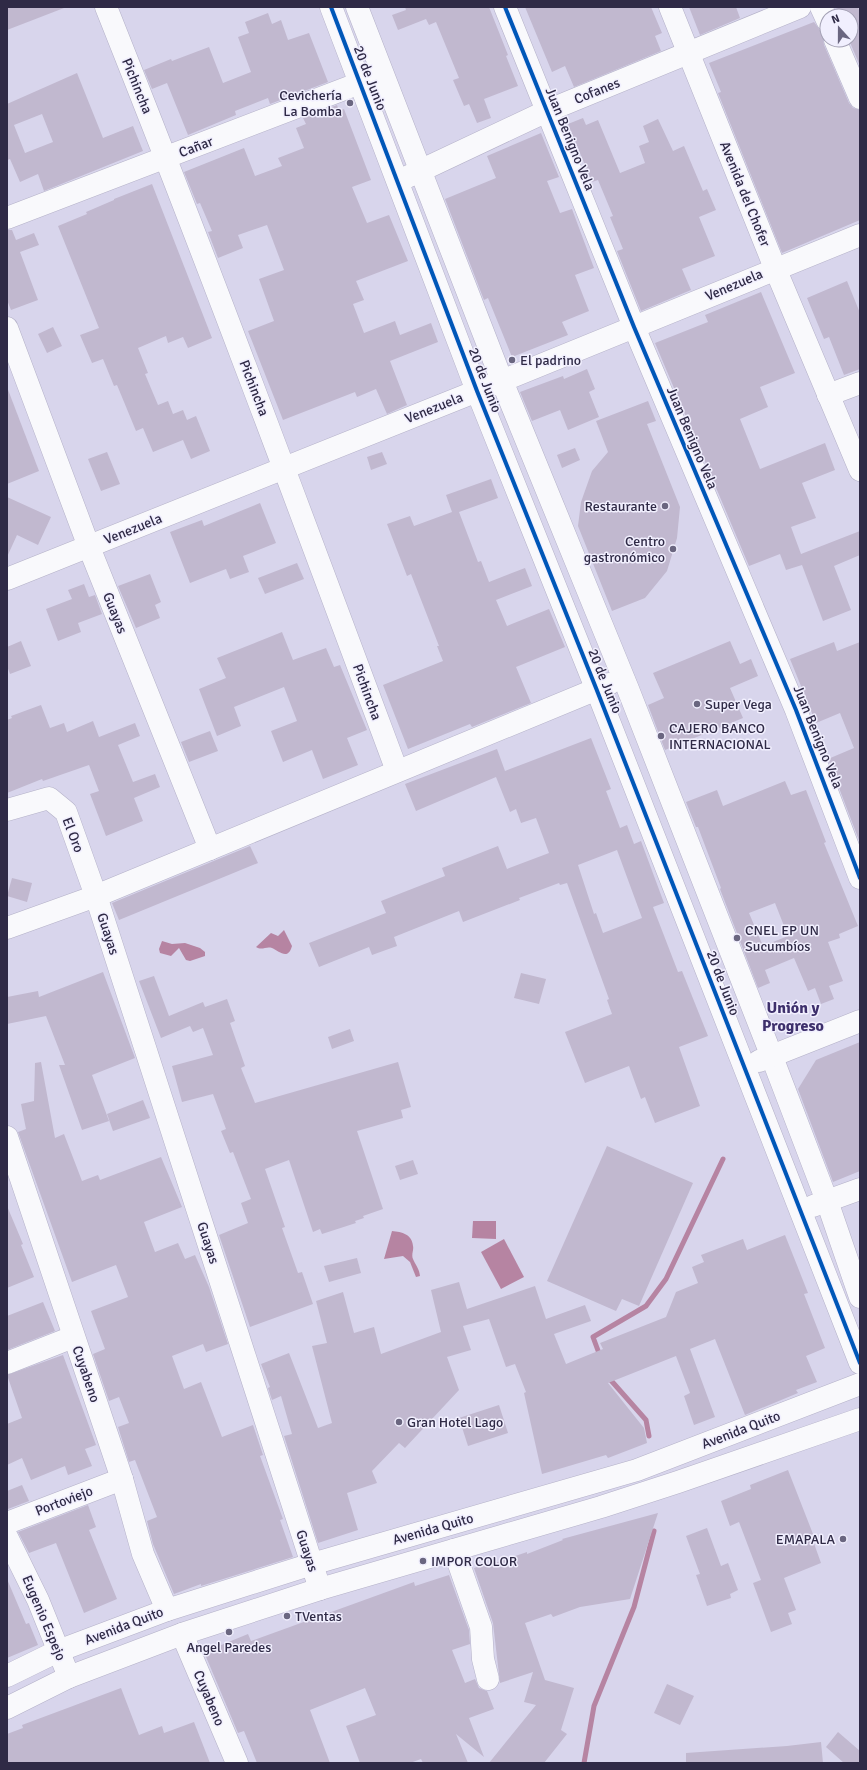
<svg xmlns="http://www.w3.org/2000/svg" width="867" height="1770" font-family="Signika,sans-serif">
<rect width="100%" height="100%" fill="#d8d5ec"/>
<g fill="#b684a2">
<path d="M284,930L292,946C288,961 279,951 272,948C266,946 262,951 256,947L271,933L278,936Z"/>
<path d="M162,941L172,944L185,943L200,948L205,952V956L190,961L186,960L179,948L171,956L160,953L159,949Z"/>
<path d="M473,1221H496V1239L472,1238Z"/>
<path d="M392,1231C402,1232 412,1234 413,1246C414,1250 411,1255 413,1259C416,1266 419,1268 420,1276L416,1277L410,1262L403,1256L384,1259Z"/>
<path d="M504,1239L524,1277L501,1289L481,1252Z"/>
</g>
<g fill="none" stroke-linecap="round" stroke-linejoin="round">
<g stroke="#b684a2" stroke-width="5">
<path d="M600,1356L593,1337L646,1306L666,1279L723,1159"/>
<path d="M608,1377L646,1420L649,1436"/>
<path d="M584,1763L594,1706L634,1607L654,1531"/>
</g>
</g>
<g fill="#c1b8cf" fill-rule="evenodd">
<path d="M7,7H64V8L7,30Z"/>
<path d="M405,7H489L508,55L506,56L518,86L484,99L491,118L477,123L469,104L464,106L453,80L459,78L436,22L429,25L426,19L398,30L392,15L406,10Z"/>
<path d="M525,7H651L662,33L655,36L661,51L574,87L565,66L552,72Z"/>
<path d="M689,7H736L740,18L700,35Z"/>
<path d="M840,7H858L860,13V66L849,40H851V16H839L836,9Z"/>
<path d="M268,13L272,24L281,20L288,40L309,33L328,82L270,104L268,98L235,111L236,115L188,135L167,83L152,89L144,70L171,59L172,61L209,47L223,83L251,72L238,37L249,33L245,22Z"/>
<path d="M814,22L820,30L825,32L823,38L824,45L849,103L853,108L860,110V220L782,253L718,93L721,92L709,63Z"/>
<path d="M77,73L103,138L133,126L143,151L44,191L38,174L20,182L10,159L7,160V104ZM42,114L53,142L25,153L14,125Z"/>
<path d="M337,105L339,111L344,109L371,180L352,187L367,223L389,215L408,261L356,281L364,300L353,304L364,333L395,321L400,335L431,323L438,342L390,361L407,405L387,414L376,389L357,397L355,392L283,420L248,331L274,321L259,279L284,270L267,225L238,235L243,248L218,258L208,232L212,231L200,203L197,204L184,172L244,148L255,176L282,166L278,158L304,148L296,128L306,124L303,118Z"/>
<path d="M583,118L586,125L598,120L620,173L645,163L639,146L649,142L643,126L658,119L673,151L684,146L703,191L707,189L716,210L699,217L715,256L682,269L691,290L641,311L617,251L623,249L610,217L613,216L598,180L592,182L568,124Z"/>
<path d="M541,133L559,177L547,181L560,213L572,209L594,268L575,275L589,311L562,322L568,335L512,357L488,298L484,300L445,199L496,178L487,156Z"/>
<path d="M152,184L212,338L188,348L183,337L168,343L166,336L138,348L148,373L145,374L158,405L168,401L173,414L183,410L187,420L196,416L210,451L191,459L183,440L153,452L143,428L136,431L117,385L114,386L103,359L92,363L80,335L99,328L58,226L87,214L86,212L114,200V199Z"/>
<path d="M7,230H12L16,240L34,233L39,245L20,252L38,300L11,310L7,300Z"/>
<path d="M847,281L860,313V369L844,375L829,337L824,339L807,298Z"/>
<path d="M761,292L795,373L760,387L768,407L740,419L760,469L825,443L835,470L802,483L816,518L791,527L801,554L860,531V555L834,566L851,610L823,621L802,565L786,570L780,554L749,566L655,343L708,322L705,315Z"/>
<path d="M53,327L62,346L47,353L38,334Z"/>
<path d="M587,369L595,389L589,392L599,417L568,430L560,410L532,421L520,392L563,376L564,379Z"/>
<path d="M7,387L39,471L7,484Z"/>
<path d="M648,401L656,421L647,424L680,507L677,538L667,571L645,598L612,611L578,526L581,502L592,471L608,452L596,421Z"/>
<path d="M575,448L580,460L562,468L557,455Z"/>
<path d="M107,452L120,484L101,491L88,459Z"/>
<path d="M382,452L387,464L371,470L367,457Z"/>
<path d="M491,479L498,498L459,512L478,562L481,561L489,582L525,568L532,586L496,600L507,626L549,609L565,647L516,667L531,703L472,727L470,724L408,749L383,685L443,661L437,646H439L411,574L407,576L387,524L410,516L414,526L452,512L446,495Z"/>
<path d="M7,497L51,517L38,545L17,535L7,557Z"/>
<path d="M260,503L276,543L243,556L249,572L230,579L226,569L190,583L170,532L202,520L204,526Z"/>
<path d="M297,563L304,579L265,594L258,578Z"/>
<path d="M150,574L161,602L155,605L160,618L136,628L118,586Z"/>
<path d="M84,584L89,597L95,595L102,614L78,623L81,632L58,641L46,609L72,599L68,590Z"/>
<path d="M282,632L293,660L326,648L334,667L340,665L367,730L347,738L358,765L323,779L312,750L283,762L271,731L297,721L284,687L234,707L241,726L217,736L199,689L226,678L217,658Z"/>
<path d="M21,641L31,666L10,674L7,666V647Z"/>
<path d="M730,641L740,664L751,659L758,676L730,688L743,718L665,750L648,705L664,698L653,673Z"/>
<path d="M834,642L837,651L860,642V843L828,759L854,748L840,713L816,723L790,659Z"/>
<path d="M41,705L50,728L64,723L67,732L93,721L99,737L135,723L140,736L118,745L133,782L155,774L160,787L134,798L143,821L106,836L90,794L99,791L89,765L43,781L42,779L7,793V720L12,718L11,716Z"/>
<path d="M210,731L218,751L189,762L181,742Z"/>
<path d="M591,738L611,789L606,791L620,828L627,825L634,844L641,841L664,903L653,907L678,972L682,971L708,1036L679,1047L700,1106L655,1123L645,1097L641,1099L629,1066L585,1083L565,1032L612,1014L607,1000L609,999L567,883L560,885L559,883L519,898L520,900L463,922L459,911L394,937L397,946L372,955L369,947L319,967L309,943L386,913L381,901L445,876L442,868L498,846L507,869L549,853L536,818L521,823L516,809L510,812L496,777L416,811L405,784L497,749L505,771ZM617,850L642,918L603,933L596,913L594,914L578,865Z"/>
<path d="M785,781L791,795L806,790L826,842L824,843L858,926L839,934L840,938L828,942L843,981L829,986L834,999L821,1004L815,988L808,991L794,958L765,970L770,983L758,988L720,889L721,888L698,827H696L686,802L717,790L723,806ZM775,903L788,936L763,946L749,913Z"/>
<path d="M250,846L258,863L119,920L112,903Z"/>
<path d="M12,878L32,883L27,902L7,896Z"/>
<path d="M103,972L135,1058L92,1075L109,1121L82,1130L59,1065H65L46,1016L7,1024V997L38,991L39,997Z"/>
<path d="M521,973L546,979L539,1004L514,998Z"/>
<path d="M154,976L169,1016L203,1002L205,1007L227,999L235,1021L230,1023L245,1066L241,1068L255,1103L398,1062L411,1107L401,1110L403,1118L357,1131L383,1209L363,1216L364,1218L355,1221L356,1223L322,1234L320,1229L313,1232L289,1160L265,1169L285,1227L282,1228L298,1273L302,1272L313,1304L250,1327L219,1235L248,1223L241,1203L251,1199L233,1152L230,1153L221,1131L226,1129L213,1094L182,1102L172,1066L213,1055L203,1028L193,1032L190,1026L161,1038L139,981Z"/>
<path d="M350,1029L354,1041L332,1049L328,1037Z"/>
<path d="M860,1042V1171L833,1182L798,1089L816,1060Z"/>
<path d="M41,1062L55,1138L64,1134L82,1181L98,1175L100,1180L161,1157L182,1207L144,1222L155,1252L178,1243L185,1259L195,1255L209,1287L228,1344L206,1352L203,1344L172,1356L184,1389L201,1382L222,1437L253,1425L263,1455L260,1456L283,1519L280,1520L293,1557L201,1586V1584L174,1594L153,1544L147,1521L157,1517L135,1460L129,1462L118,1427L129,1423L119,1397L109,1401L93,1354L105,1349L91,1311L128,1297L116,1265L72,1282L18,1132L26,1129L21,1104L34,1101L35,1063Z"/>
<path d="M143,1100L150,1118L113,1131L107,1114Z"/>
<path d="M607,1146L693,1183L639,1306L622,1299L616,1311L547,1281Z"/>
<path d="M413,1160L418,1174L400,1180L395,1166Z"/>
<path d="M7,1206L23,1244L21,1245L34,1277L7,1288Z"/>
<path d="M785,1235L808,1293L804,1294L825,1348L806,1356L817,1382L796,1390L798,1393L745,1415L715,1339L690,1349L715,1417L694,1425L684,1396L690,1393L676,1356L608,1383L644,1428L647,1443L608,1458L606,1455L542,1474L524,1393L526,1392L515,1364L506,1367L489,1319L463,1326L471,1350L447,1357L459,1390L405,1448L399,1443L372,1471L377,1483L347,1493L358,1530L318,1543L284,1436L292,1434L281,1396L272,1400L268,1388L270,1387L261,1364L289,1353L318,1428L332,1423L312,1346L327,1343L316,1301L343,1292L354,1333L374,1327L381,1354L441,1332L431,1290L459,1282L467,1309L535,1286L546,1319L585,1305L591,1321L554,1334L566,1364L603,1349L600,1343L666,1317L676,1292L698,1283L692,1267L704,1262L701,1255L743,1239L747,1250Z"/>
<path d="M357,1258L361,1273L329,1282L324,1266Z"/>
<path d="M43,1302L55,1331L7,1350V1316Z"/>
<path d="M63,1355L96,1445L85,1449L92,1466L68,1475L65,1466L31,1480L22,1458L7,1465V1424L22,1418L7,1375Z"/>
<path d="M499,1405L508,1433L468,1446L459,1418Z"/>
<path d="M788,1470L813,1534L811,1535L821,1563L784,1578L796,1610L788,1613L792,1624L771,1632L753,1583L761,1580L739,1522L730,1526L721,1501L751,1489L750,1485Z"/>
<path d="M22,1485L29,1501L8,1509L7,1491Z"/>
<path d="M88,1505L96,1527L89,1530L117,1599L84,1613L56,1543L29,1553L18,1532Z"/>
<path d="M658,1513L630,1599L580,1607L553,1617L551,1614L525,1623L545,1680L574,1688L561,1730L567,1734L544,1763H489L536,1705L524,1702L533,1672L500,1683L493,1623L474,1568L494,1561L495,1563L527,1552V1554L563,1540L562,1539Z"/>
<path d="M707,1528L721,1566L728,1563L738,1590L730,1594L731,1598L707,1606L696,1575L700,1574L686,1536Z"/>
<path d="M449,1575L469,1630L470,1644L452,1650L465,1683L475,1679L479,1688L487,1691L494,1709L469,1718L484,1757L456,1734L468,1763H423L421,1759L410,1763H360L346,1726L376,1715L365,1688L310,1710L330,1763H257L244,1731L238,1733L204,1652L248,1634L251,1641L414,1582L415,1586Z"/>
<path d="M7,1579L26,1624L29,1623L38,1645L7,1658Z"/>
<path d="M667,1684L694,1696L680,1725L654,1713Z"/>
<path d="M121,1688L139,1735L162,1726L164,1733L194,1722L210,1763H7V1734L23,1728L22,1725Z"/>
<path d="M838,1732L860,1751V1763H844L826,1747Z"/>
<path d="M821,1742L823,1763H686V1753L787,1746Z"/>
</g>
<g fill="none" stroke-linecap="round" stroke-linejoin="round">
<defs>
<g id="minor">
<path d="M106,7C207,260 302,516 397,771"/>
<path d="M331,7L477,391L596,688L860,1363"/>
<path d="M357,7L502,381L628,689L772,1057L827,1201L860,1297"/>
<path d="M505,7L634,327L796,710L860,878"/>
<path d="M670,7L775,268L860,470"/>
<path d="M821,7L827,20"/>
<path d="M835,40L860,98"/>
<path d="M407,177L547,111L800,7"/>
<path d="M7,218L373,78"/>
<path d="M7,328L89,547L210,849"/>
<path d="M828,395L860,383"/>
<path d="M7,579L477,391L860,235"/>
<path d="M7,810L49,798L66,812L96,896L320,1589"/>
<path d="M7,928L96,896L609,684"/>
<path d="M759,1061L860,1021"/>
<path d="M7,1137L122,1479L143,1554L167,1610"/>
<path d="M813,1206L860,1189"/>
<path d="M7,1363L73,1337"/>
<path d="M7,1523L122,1479"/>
<path d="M7,1537L38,1600L69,1677"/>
<path d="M454,1550L481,1627L483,1659L488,1679"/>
<path d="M182,1634L237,1763"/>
</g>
<g id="highway">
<path d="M7,1676L58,1651L167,1610L312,1564L637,1470L860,1384"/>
<path d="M7,1708L69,1677L182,1634L320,1589L601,1507L678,1482L860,1419"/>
</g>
</defs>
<use href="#minor" stroke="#b4b1c8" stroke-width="23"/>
<use href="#highway" stroke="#b4b1c8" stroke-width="23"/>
<use href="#minor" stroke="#f9f9fc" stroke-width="22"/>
<use href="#highway" stroke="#f9f9fc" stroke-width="22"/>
<defs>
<g id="cycleway">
<path d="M331,7L477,391L596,688L860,1363"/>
<path d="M505,7L634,327L796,710L860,878"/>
</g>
</defs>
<use href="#cycleway" stroke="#f1effe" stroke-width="6"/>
<use href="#cycleway" stroke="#0057b8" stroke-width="4"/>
</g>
<g fill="#6a6680" stroke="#f1effe" stroke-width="1.5">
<circle cx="350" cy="103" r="4"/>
<circle cx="512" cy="360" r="4"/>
<circle cx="665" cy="506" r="4"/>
<circle cx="673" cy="549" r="4"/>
<circle cx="697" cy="704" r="4"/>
<circle cx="661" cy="736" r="4"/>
<circle cx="737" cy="938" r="4"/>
<circle cx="399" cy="1422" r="4"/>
<circle cx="843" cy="1539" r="4"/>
<circle cx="423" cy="1561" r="4"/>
<circle cx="287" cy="1616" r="4"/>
<circle cx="229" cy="1632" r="4"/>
</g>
<g text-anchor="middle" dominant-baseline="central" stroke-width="3" stroke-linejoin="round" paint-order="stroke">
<g font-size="14" fill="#2f2a46" stroke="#f1effe">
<text transform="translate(370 78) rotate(69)">20 de Junio</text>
<text transform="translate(137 86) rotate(68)">Pichincha</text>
<text transform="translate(597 91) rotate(-22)">Cofanes</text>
<text transform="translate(570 139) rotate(68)">Juan Benigno Vela</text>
<text transform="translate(196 147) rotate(-21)">Cañar</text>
<text transform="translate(745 194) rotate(68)">Avenida del Chofer</text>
<text transform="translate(734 285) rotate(-23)">Venezuela</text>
<text transform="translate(485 380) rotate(69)">20 de Junio</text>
<text transform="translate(254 388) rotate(69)">Pichincha</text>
<text transform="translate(434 408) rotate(-22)">Venezuela</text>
<text transform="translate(692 438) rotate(67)">Juan Benigno Vela</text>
<text transform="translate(133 529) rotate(-22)">Venezuela</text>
<text transform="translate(115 613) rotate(68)">Guayas</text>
<text transform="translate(605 681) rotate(68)">20 de Junio</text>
<text transform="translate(367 692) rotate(70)">Pichincha</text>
<text transform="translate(818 737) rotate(68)">Juan Benigno Vela</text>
<text transform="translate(73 835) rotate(69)">El Oro</text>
<text transform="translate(108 934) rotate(72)">Guayas</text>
<text transform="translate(723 983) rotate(69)">20 de Junio</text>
<text transform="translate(208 1243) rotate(72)">Guayas</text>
<text transform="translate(86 1374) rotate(71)">Cuyabeno</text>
<text transform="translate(741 1430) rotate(-21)">Avenida Quito</text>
<text transform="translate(64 1501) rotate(-21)">Portoviejo</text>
<text transform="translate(433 1529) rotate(-16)">Avenida Quito</text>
<text transform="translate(307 1551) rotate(72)">Guayas</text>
<text transform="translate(44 1618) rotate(67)">Eugenio Espejo</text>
<text transform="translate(124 1626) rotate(-21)">Avenida Quito</text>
<text transform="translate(209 1698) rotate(67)">Cuyabeno</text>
</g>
<g font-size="14" fill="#2f2a46" stroke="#f1effe" text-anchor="start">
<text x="342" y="95" text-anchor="end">Cevichería<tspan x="342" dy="16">La Bomba</tspan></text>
<text x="520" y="360">El padrino</text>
<text x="657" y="506" text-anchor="end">Restaurante</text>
<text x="665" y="541" text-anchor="end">Centro<tspan x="665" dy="16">gastronómico</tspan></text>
<text x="705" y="704">Super Vega</text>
<text x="669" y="728">CAJERO BANCO<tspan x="669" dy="16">INTERNACIONAL</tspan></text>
<text x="745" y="930">CNEL EP UN<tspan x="745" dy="16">Sucumbíos</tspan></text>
<text x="407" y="1422">Gran Hotel Lago</text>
<text x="835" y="1539" text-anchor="end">EMAPALA</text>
<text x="431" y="1561">IMPOR COLOR</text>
<text x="295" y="1616">TVentas</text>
<text x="229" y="1647" text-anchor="middle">Angel Paredes</text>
</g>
<g font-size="16" font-weight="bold" fill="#3e306c" stroke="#f1effe">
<text x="793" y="1008">Unión y<tspan x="793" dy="18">Progreso</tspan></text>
</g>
</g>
<rect width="867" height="1770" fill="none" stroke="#2f2a46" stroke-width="16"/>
<g transform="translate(839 28) rotate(339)"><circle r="19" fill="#f1effe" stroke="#a3a0b4"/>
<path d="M0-3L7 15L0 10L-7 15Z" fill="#6a6680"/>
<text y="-6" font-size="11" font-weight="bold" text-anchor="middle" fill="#2f2a46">N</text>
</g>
</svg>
